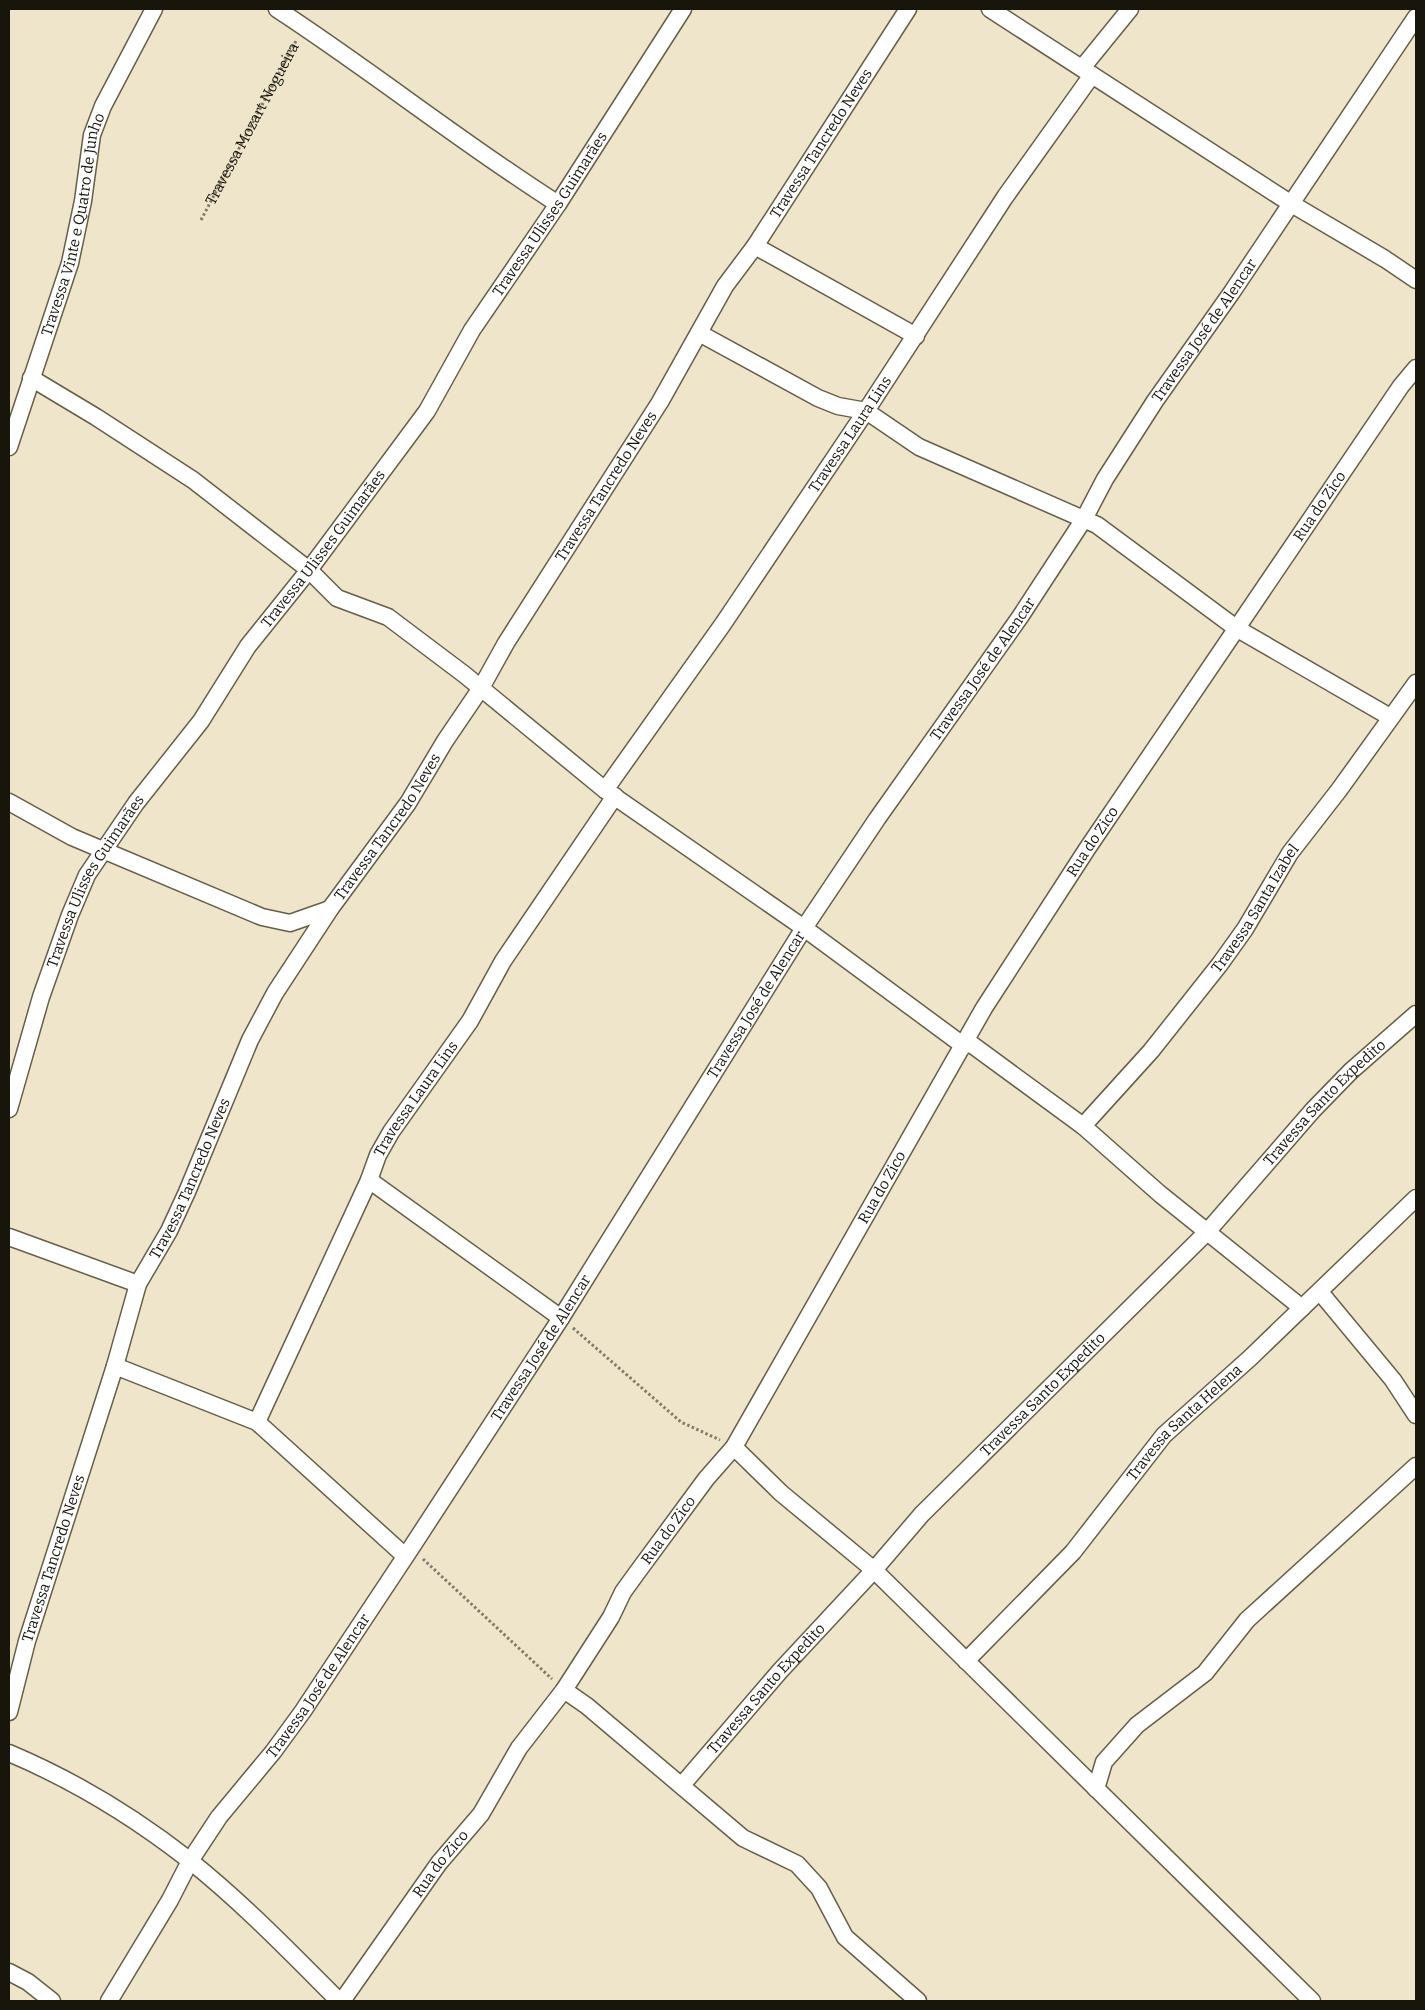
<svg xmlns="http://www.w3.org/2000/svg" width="1425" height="2010" font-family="Bitter,serif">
<rect width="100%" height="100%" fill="#eee5cb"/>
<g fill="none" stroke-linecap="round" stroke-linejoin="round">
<defs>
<g id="minor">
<path d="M277,9C372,71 462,143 558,204"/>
<path d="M990,9L1290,203L1385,259L1416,280"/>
<path d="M1082,68L1130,9"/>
<path d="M755,246L916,336"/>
<path d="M699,333L818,398L838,406L866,411L919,447L1097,525L1236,628L1390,717"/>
<path d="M31,378L96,417L193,480L309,570L337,598L388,617L465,675L605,790L804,928L964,1046"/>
<path id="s2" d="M9,447L70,263L83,201L92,135L103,106L154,9"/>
<path id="s3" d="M605,790L723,624L866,411L1005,197L1092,75"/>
<path d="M9,802L72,837L262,917L290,923L330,909"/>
<path d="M967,1041L1083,1126L1160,1194L1302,1308"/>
<path id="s4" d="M9,1109L41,997L70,915L87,875L136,803L201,721L248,646L309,570L427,411L472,330L558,204L683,9"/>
<path id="s5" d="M1083,1126L1151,1051L1220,964L1245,929L1290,853L1339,790L1416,683"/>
<path d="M369,1180L561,1318"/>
<path d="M9,1237L138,1284"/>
<path d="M1320,1292L1393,1380L1416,1415"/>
<path d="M115,1366L257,1422L405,1556"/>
<path id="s6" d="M257,1422L369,1180L378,1155L391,1132L470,1021L503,961L615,796"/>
<path d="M734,1447L781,1493L874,1570L1312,2001"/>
<path id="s7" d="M966,1661L1073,1552L1164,1435L1250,1358L1416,1198"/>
<path d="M564,1690L587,1706L743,1838L797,1864L819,1888L845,1937L918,2001"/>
<path id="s8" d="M9,1712L27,1641L115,1366L138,1284L169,1231L187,1192L250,1040L275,993L330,909L408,803L445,741L481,688L506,643L660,402L725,286L755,246L908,9"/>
<path d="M9,1753C73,1780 134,1817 189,1860C243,1903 291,1953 339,2001"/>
<path id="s9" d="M682,1785L780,1671L874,1570L922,1514L1207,1232L1313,1110L1351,1071L1416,1014"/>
<path d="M1096,1789L1104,1762L1137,1725L1205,1673L1247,1620L1416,1466"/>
<path d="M9,1972L28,1982L52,2001"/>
<path id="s10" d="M109,2001L170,1900L190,1861L219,1817L273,1752L303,1711L411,1548L561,1318L804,928L877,819L1020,617L1084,519L1105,479L1155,401L1232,292L1416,17"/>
<path id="s11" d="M342,2001L439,1863L481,1814L519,1748L564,1690L611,1617L623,1592L636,1574L706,1479L734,1447L984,1008L1087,849L1401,386L1416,368"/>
</g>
</defs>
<use href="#minor" stroke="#665e47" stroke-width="19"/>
<g stroke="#817b69" stroke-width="3" stroke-dasharray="2.5 2.5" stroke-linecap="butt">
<path id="s1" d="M201,220L296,41"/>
<path d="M573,1328L681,1422L720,1440"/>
<path d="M423,1559L552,1679"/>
</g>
<use href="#minor" stroke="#fff" stroke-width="16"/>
</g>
<g text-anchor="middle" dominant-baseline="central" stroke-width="4" stroke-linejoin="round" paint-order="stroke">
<g font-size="15" fill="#18150b" stroke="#fbf2d8">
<text stroke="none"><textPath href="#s1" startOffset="109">Travessa Mozart Nogueira</textPath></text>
<text stroke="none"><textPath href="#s8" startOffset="1780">Travessa Tancredo Neves</textPath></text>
<text stroke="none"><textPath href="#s4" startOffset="1055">Travessa Ulisses Guimarães</textPath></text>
<text stroke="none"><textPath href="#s2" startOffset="232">Travessa Vinte e Quatro de Junho</textPath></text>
<text stroke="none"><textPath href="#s10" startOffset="1999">Travessa José de Alencar</textPath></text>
<text stroke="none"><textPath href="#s3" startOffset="432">Travessa Laura Lins</textPath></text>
<text stroke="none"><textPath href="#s8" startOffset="1375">Travessa Tancredo Neves</textPath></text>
<text stroke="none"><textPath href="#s11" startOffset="1789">Rua do Zico</textPath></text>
<text stroke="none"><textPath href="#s4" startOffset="650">Travessa Ulisses Guimarães</textPath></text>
<text stroke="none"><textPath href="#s10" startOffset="1594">Travessa José de Alencar</textPath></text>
<text stroke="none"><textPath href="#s8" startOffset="970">Travessa Tancredo Neves</textPath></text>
<text stroke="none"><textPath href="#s11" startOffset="1384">Rua do Zico</textPath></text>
<text stroke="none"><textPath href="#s4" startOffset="245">Travessa Ulisses Guimarães</textPath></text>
<text stroke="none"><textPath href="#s5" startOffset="278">Travessa Santa Izabel</textPath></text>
<text stroke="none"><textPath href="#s10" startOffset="1189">Travessa José de Alencar</textPath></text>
<text stroke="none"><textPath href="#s6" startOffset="361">Travessa Laura Lins</textPath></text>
<text stroke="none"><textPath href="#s9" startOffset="938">Travessa Santo Expedito</textPath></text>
<text stroke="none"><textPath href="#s8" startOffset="565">Travessa Tancredo Neves</textPath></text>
<text stroke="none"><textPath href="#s11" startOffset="979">Rua do Zico</textPath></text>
<text stroke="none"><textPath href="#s10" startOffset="784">Travessa José de Alencar</textPath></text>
<text stroke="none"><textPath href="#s9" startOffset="532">Travessa Santo Expedito</textPath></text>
<text stroke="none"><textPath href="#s7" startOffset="324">Travessa Santa Helena</textPath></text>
<text stroke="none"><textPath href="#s11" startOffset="574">Rua do Zico</textPath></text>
<text stroke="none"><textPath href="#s8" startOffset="160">Travessa Tancredo Neves</textPath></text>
<text stroke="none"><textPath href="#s10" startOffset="379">Travessa José de Alencar</textPath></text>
<text stroke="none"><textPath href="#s9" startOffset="128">Travessa Santo Expedito</textPath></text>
<text stroke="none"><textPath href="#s11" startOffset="169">Rua do Zico</textPath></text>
</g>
</g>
<rect width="1425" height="2010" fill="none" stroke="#18150b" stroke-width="20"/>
</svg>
